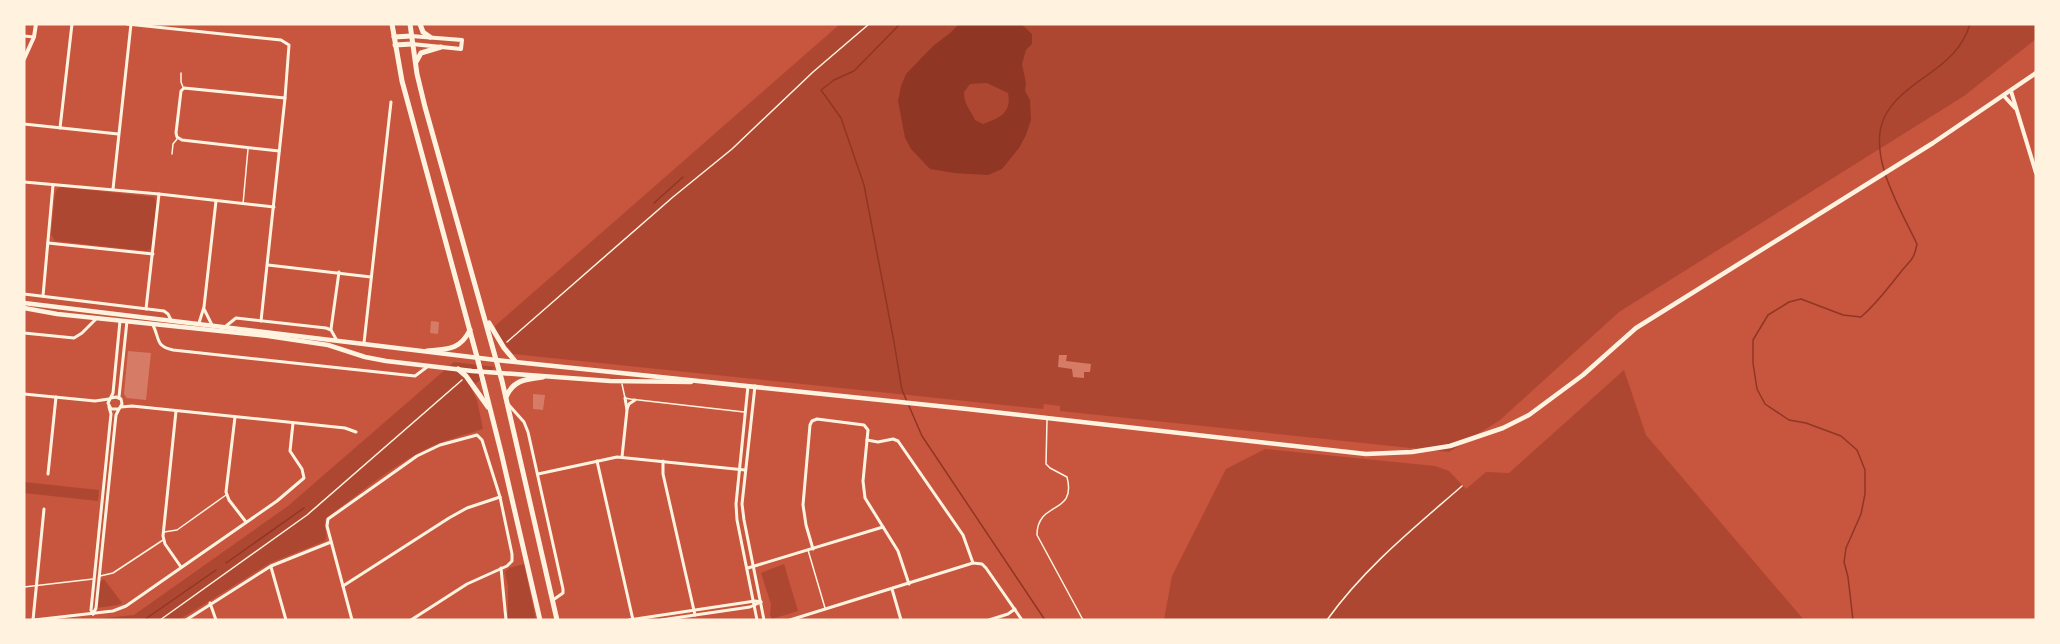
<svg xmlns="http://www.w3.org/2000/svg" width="2060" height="644" font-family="'Fira Sans Condensed',sans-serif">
<rect width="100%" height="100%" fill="#c8553d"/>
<g fill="#ae4732">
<path d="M840,24H2036V39L1964,96L1619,312L1500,420L1449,452L1060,411V406L1044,404L1043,409L513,354L498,334L495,326Z"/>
<path d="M62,187L154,197L157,203L151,249L146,251L55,241L51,234L55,194L57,189Z"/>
<path d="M454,362L495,367L471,388L477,400L483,429C464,435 444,440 426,449C390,467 358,495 326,518C322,526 329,533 325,541L270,563L179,620H84L134,615L288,506Z"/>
<path d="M1624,370L1646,435L1804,620H1164L1172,576L1226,469L1265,449L1435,466L1449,471L1466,489L1486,472L1509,473Z"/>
<path d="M24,482L99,490L98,501L24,493Z"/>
<path d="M524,564L536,620H508V587L505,572L509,568Z"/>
<path d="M784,564L798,611L772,619L770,615L771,604L761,573Z"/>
<path d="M104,579L122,603L118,605L96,608L98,583Z"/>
</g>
<path fill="#8f3625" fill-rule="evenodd" d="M959,24H1021L1032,34V44L1026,50L1022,64L1026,83L1025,91L1030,100L1031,120L1026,135L1019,148L1002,169L988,175L954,173L930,169L911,149L905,138L898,101L901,86L906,74L933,46L950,33ZM987,83L1008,93C1012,114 999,118 983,124L975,120C971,110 964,105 964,92L970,84Z"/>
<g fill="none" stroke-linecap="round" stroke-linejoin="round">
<g stroke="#8f3625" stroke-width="1.5">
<path d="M900,24L854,71L834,80L821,90L841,118L864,185L894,342L902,390L922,436L1045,620"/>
<path d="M654,203L683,177"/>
<path d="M226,563L304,508"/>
<path d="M144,620L216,570"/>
<path d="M1853,620L1848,577L1844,562L1846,548L1861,514L1865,494V470L1857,450L1841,436L1806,423L1789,420L1765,404L1757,389L1753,363V340L1768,315L1789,302L1801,299L1843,315L1861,317C1877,303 1887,289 1900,273C1909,261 1914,261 1917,244C1901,210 1867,156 1884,118C1892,100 1911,87 1926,76C1946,62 1963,48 1970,24"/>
</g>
</g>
<g fill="#d67c66">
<path d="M431,321L439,322L438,334L430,333Z"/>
<path d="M128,351L151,353L146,400L127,398L124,394Z"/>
<path d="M1059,355H1067L1066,361L1091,364L1090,372H1084V378L1073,377L1072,369L1058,367Z"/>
<path d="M533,394L545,395L543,410L533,409Z"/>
</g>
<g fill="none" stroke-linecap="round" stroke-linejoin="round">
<g stroke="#fff3e0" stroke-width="1.5">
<path d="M507,342L673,197L732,149L813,72L869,24"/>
<path d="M160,620L307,515L462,380"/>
</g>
<g stroke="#fff3e0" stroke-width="1.5">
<path d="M181,73V82L183,87"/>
<path d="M172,154L173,144L177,139"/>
<path d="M243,204L248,149"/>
<path d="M622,384L625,398L630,399L744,412"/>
<path d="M1047,420L1046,464L1050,468L1067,477C1077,516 1037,500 1037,535L1083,620"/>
<path d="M164,532L177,530L226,495"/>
<path d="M808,550L825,608"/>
<path d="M100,576L113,573L163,540"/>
<path d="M24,587L93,579"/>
<path d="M1327,620C1365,567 1414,528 1462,486"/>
</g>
<g stroke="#fff3e0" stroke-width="3">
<path d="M127,24L281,40L289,45L285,98L261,321"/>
<path d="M24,36L34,37"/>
<path d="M24,124L118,134"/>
<path d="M60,128L72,24"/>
<path d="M279,151L182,140L177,137L176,133L181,91L184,88L285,98"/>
<path d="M24,182L159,194L274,207"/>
<path d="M113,189L131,24"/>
<path d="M48,243L153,254"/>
<path d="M268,265L371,277"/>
<path d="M24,294L164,311L168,314L171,320"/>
<path d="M43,296L53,185"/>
<path d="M146,309L159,194"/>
<path d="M204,309L212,325"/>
<path d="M199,323L204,307L216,201"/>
<path d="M153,325C160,339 155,346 173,350L415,376L427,367"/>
<path d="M226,326L236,318L326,328L331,330L336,339"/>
<path d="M331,329L339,272"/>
<path d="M24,333L74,338L82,333L96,319"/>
<path d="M364,343L391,102"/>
<path d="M748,386L736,504L737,520L757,620"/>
<path d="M755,386L742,504L744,520L764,620"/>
<path d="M24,394L95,401L109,399"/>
<path d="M119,397L127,321"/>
<path d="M111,398L116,397L121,399L122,404L119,409H111L108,403L113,393L120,321"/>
<path d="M508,404L524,422L528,432L563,589V593L553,600"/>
<path d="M121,407L132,406L345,428L356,432"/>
<path d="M627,409L629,404L635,400"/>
<path d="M176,411L163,536L165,544L181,567"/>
<path d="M235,417L226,492L229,500L246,522"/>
<path d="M867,440L878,442L893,439L898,441L963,535L973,563L982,564L986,568L1022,620"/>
<path d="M622,457L627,410L625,398"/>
<path d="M597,461L633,620"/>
<path d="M663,461V474L695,615"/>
<path d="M48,474L56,397"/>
<path d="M538,474L617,457L745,470"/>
<path d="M813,549L806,525L803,505L810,425L812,421L817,419L864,425L868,430L863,481L865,498L898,551L909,584"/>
<path d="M271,567L286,620"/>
<path d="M501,568L506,620"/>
<path d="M748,568L883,527"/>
<path d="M343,586L449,518L467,508L500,497"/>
<path d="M892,589L901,620"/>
<path d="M210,603L216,620"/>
<path d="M93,614L91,610L111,414L109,407"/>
<path d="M93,614L96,608L116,415L119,409"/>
<path d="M33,620L44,509"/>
<path d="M34,620L113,611L126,606L277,501L304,478L302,469L290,451L293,423"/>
<path d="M186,620L271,566L331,542"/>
<path d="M352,620L327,526L328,519L417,456L440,445L477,435L482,440L500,497L512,554V561L507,566L467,584L411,620"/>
<path d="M629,620L755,601L761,602"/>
<path d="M661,620L750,607L761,602"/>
<path d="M790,620L973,563"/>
<path d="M989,620L1008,614L1015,609"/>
</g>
<g stroke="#fff3e0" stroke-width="4">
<path d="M411,36L462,40L461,49L412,44"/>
<path d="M24,59L34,37L36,24"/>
<path d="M2011,91L2036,173"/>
<path d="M2004,96L2015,108"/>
</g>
<g stroke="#fff3e0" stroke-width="4.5">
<path d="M24,303L496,360L967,409L1366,454L1412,452L1450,446L1503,428L1529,415L1583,375L1636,328L1933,143L2036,73"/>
<path d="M24,308L57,314L268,336L328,345L365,357L386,361L472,371L610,381L691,382"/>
</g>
<g stroke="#fff3e0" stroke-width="5">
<path d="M392,24L402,81L477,357L501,452L540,620"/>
<path d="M410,24L417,74L425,107L502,381L557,620"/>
<path d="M420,24L423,32L430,37"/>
<path d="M394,37L411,36"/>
<path d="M395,45L412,44"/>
<path d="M416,62L421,53L441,47"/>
<path d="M489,323L504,348L515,361"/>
<path d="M427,351C448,349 460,350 470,330"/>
<path d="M458,369L466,376L488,407"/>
<path d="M506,397C513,380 526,379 543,377"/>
</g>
</g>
<rect width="2060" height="644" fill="none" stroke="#fff3e0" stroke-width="51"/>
</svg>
